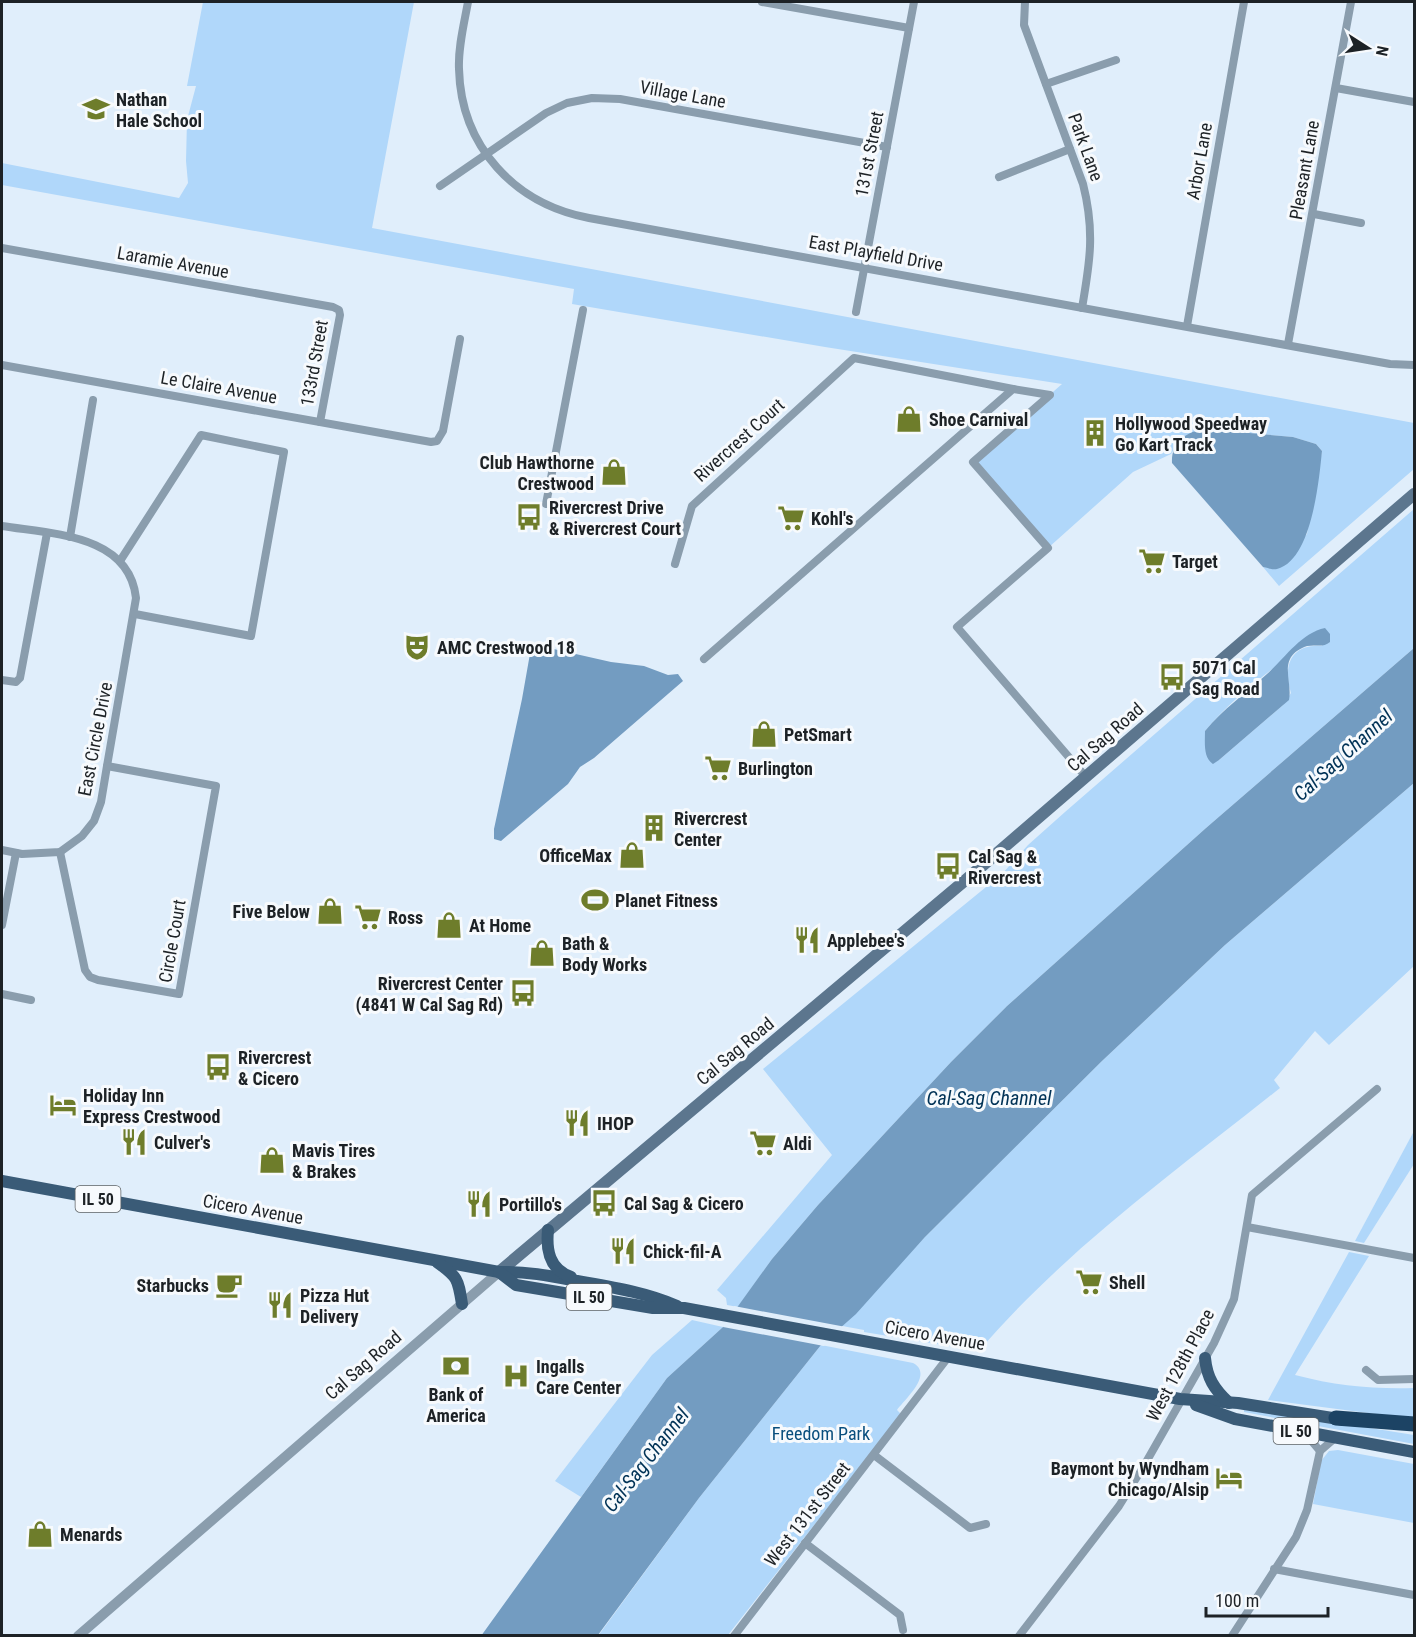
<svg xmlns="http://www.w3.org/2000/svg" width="1416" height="1637" font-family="'Roboto Condensed',sans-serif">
<rect width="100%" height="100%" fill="#e0eefb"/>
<g fill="#b0d7fa" fill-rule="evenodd">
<path d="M203,2H414L372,228L1414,423V469L1279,586L1263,567L1276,569L1307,534L1322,451L1316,444L1293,437L1204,429L1179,442L1171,454L1133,472L1048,548L973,462L1062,384L825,347L572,304L574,289L2,185V163L179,198L188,183L186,161L187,120L196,86H187Z"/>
<path d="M1414,509V648L1206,828L1007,1006L951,1062L818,1205L772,1259L738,1307L727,1305L726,1298L717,1290L832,1155L763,1069L1002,874L1028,845L1065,812ZM1325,629L1322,646C1290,644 1283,666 1291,693L1283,705L1219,760L1205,731C1238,691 1284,661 1325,629Z"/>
<path d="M1414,783V966L1329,1045L1315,1031L1274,1080L1280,1088C1176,1171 1066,1249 979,1351L864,1332V1330L842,1326L925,1237L1102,1061L1225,945Z"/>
<path d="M1414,1131V1164L1364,1243L1355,1241Z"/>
<path d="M1349,1252L1369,1256L1295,1375C1337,1386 1371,1389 1414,1388V1419L1268,1400Z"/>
<path d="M692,1320L723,1327L667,1378L581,1497L555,1481L652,1355Z"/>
<path d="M821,1345L913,1363C934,1374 905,1399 897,1410L903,1416L822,1515L728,1635L598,1636L699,1498Z"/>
<path d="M1244,1410L1295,1416L1414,1435V1444L1244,1412Z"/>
<path d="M1338,1450L1414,1464V1523L1313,1504L1321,1461L1329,1451Z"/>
</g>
<g fill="#739cc1">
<path d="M1204,429L1293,437L1316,444L1322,451C1319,480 1312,560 1277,569C1273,570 1268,568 1263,567L1172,463C1171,443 1185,432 1204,429Z"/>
<path d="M1325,628L1330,634V642C1323,648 1316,644 1307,646C1276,657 1293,680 1289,700L1219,760L1213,764C1203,758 1205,742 1205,731C1223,709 1246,693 1267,674C1284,659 1301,633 1325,628Z"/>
<path d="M536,645L611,662L644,666L668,675L678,674L683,681L594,758L580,767L568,784L501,841L494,839V829L522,699L531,648Z"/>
<path d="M1414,648V783L1225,945L1102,1061L925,1237L856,1314L821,1345L699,1498L598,1635L481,1636L667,1378L723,1327L772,1259L818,1205L951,1062L1007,1006L1206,828Z"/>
</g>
<path fill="#e0eefb" d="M734,1306L846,1327L824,1346L723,1327L724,1320Z"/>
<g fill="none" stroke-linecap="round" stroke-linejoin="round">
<g stroke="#8a9dad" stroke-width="8">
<path d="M468,2C464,24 458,47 459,69C461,147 515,204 589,218L1390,364L1414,365"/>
<path d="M762,2L909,28"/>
<path d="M1025,2L1024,25L1083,184C1095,231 1090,262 1082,308"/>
<path d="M1046,84L1116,60"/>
<path d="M1336,88L1414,102"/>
<path d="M999,177L1070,149"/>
<path d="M440,186L546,113L567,103L592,98L620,99L887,147"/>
<path d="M1314,214L1361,223"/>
<path d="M2,248L333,307L339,310L340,315L320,422"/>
<path d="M856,312L914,2"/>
<path d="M1187,326L1244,2"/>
<path d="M1288,344L1351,2"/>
<path d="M2,365L431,442L437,441L443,431L460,339"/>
<path d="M546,504L583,310"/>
<path d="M2,526C51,534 129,534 136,598L107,766L101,802L94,821L82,836L60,852L22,854L2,850"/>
<path d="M70,537L93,400"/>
<path d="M120,561L201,435L284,452L251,636L135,614"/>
<path d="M675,564L692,506L854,358L1013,389"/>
<path d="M704,659L1013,389L1050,395L973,462L1048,548L957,627L1086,777"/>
<path d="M2,680L16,682L20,678L47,533"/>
<path d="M60,852L85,970L90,977L98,980L179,994L216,786L107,766"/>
<path d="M2,925L16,853"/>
<path d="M2,994L31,1000"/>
<path d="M1247,1227L1414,1258"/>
<path d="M1366,1370L1378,1380L1414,1379"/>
<path d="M1304,1432L1320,1451"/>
<path d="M874,1455L970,1528L986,1524"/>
<path d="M805,1543L900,1615L903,1630"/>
<path d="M1274,1569L1414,1595"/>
<path d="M734,1636L949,1356"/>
<path d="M1019,1636L1119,1506L1145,1464L1214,1343L1234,1299L1252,1195L1377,1089"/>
<path d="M1232,1636L1296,1537L1307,1510L1320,1451L1335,1438"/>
</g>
<path stroke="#8a9dad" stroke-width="10" d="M78,1636L499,1272"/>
<path stroke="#5c768e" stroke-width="12" d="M499,1272L981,867L1414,494"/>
<g stroke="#3a5b77" stroke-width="12">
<path d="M2,1181L499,1272C526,1271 551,1276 577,1281C611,1287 645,1292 677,1306"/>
<path d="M548,1230C546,1250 549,1269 571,1277"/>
<path d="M437,1262C458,1277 458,1279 462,1304"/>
<path d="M499,1272L516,1285L653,1308H684L1180,1399L1238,1403L1345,1420"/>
<path d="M1205,1358C1207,1378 1214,1389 1229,1403"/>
<path d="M1196,1405L1235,1419L1414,1452"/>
</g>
<path stroke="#1c4364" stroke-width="15" d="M1336,1418L1414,1424"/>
</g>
<defs>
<symbol id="school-bare" viewBox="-9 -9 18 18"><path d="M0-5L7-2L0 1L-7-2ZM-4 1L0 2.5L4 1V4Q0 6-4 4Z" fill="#6e7d2b" stroke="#f7fafd" stroke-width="2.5" paint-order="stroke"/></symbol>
<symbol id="shop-bare" viewBox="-9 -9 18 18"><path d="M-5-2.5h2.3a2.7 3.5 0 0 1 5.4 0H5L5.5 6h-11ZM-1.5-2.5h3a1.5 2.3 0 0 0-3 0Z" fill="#6e7d2b" stroke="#f7fafd" stroke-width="2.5" paint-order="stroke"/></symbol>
<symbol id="building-bare" viewBox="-9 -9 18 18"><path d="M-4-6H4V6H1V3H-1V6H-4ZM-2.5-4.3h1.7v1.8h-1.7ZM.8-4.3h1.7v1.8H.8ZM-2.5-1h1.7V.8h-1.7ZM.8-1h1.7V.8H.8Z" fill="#6e7d2b" stroke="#f7fafd" stroke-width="2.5" paint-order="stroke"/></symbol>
<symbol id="bus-bare" viewBox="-9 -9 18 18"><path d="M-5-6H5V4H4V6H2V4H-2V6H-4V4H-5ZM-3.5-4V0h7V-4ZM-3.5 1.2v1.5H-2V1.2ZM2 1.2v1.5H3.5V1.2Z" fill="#6e7d2b" stroke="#f7fafd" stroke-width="2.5" paint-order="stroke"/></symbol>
<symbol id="supermarket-bare" viewBox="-9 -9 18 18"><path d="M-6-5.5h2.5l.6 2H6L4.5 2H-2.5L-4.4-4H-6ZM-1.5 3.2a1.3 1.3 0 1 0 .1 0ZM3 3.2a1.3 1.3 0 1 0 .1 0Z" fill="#6e7d2b" stroke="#f7fafd" stroke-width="2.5" paint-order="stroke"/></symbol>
<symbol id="theatre-bare" viewBox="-9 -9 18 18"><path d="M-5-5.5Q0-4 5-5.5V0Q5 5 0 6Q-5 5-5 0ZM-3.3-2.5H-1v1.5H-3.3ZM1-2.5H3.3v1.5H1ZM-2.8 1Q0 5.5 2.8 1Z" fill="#6e7d2b" stroke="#f7fafd" stroke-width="2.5" paint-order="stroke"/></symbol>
<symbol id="stadium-bare" viewBox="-9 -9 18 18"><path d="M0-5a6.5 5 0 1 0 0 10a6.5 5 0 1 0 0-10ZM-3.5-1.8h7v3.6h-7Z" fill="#6e7d2b" stroke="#f7fafd" stroke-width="2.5" paint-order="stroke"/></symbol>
<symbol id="restaurant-bare" viewBox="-9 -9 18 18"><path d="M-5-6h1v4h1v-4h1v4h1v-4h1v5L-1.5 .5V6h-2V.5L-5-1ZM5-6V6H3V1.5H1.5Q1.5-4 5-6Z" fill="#6e7d2b" stroke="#f7fafd" stroke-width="2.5" paint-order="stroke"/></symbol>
<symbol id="hotel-bare" viewBox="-9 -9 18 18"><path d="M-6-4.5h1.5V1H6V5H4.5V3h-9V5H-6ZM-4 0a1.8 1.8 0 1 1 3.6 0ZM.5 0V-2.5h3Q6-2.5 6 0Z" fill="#6e7d2b" stroke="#f7fafd" stroke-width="2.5" paint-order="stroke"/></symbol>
<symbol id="cafe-bare" viewBox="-9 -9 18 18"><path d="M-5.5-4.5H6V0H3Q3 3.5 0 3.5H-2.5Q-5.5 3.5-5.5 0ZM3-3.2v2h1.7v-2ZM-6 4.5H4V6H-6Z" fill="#6e7d2b" stroke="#f7fafd" stroke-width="2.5" paint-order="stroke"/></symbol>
<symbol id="bank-bare" viewBox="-9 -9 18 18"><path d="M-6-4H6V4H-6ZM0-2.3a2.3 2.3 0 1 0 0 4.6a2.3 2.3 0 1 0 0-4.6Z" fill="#6e7d2b" stroke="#f7fafd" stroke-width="2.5" paint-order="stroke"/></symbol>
<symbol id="hospital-bare" viewBox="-9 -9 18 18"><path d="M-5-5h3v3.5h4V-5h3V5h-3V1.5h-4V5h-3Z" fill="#6e7d2b" stroke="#f7fafd" stroke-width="2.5" paint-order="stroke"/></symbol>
</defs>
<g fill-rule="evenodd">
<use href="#school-bare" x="77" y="90" width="38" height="38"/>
<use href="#shop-bare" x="890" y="400" width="38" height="38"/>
<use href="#building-bare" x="1076" y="414" width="38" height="38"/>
<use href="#shop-bare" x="595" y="453" width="38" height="38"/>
<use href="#bus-bare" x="510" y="498" width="38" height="38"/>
<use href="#supermarket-bare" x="772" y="499" width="38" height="38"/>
<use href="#supermarket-bare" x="1133" y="542" width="38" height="38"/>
<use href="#theatre-bare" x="398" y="628" width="38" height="38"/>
<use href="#bus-bare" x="1153" y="658" width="38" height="38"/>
<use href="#shop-bare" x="745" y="715" width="38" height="38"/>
<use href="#supermarket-bare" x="699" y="749" width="38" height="38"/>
<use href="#building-bare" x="635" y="809" width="38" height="38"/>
<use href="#shop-bare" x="613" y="836" width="38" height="38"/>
<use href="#bus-bare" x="929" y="847" width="38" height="38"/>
<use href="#stadium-bare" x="576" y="881" width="38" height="38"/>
<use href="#shop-bare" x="311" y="892" width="38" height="38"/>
<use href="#supermarket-bare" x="349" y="898" width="38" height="38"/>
<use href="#shop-bare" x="430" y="906" width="38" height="38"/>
<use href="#restaurant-bare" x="788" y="921" width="38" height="38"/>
<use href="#shop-bare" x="523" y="934" width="38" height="38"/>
<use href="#bus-bare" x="504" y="974" width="38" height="38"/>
<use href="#bus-bare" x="199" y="1048" width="38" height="38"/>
<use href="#hotel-bare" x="44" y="1086" width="38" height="38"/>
<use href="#restaurant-bare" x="558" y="1104" width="38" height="38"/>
<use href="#restaurant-bare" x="115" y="1123" width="38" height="38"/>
<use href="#supermarket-bare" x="744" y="1124" width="38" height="38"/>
<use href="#shop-bare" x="253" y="1141" width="38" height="38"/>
<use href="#bus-bare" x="585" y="1184" width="38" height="38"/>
<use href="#restaurant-bare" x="460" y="1185" width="38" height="38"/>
<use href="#restaurant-bare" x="604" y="1232" width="38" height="38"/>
<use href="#supermarket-bare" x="1070" y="1263" width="38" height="38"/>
<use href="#cafe-bare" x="210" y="1266" width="38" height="38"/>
<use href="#restaurant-bare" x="261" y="1286" width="38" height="38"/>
<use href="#bank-bare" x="437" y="1347" width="38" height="38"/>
<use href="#hospital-bare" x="497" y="1357" width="38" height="38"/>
<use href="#hotel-bare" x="1210" y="1459" width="38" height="38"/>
<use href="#shop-bare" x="21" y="1515" width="38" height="38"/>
</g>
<g text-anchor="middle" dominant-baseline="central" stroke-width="6" stroke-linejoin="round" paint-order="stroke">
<g fill="#f7fafd" stroke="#5e6366" stroke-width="1.5">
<rect x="75.5" y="1186" width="45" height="26" rx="4.5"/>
<rect x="566.5" y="1284" width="45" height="26" rx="4.5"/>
<rect x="1273.5" y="1418" width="45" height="26" rx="4.5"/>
</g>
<g font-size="16" font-weight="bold" fill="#1d2226">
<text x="98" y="1199">IL 50</text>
<text x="589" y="1297">IL 50</text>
<text x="1296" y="1431">IL 50</text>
</g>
<g font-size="18" fill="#1d2226" stroke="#f7fafd">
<text transform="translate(683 94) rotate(10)">Village Lane</text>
<text transform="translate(1086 147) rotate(70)">Park Lane</text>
<text transform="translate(869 154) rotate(-79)">131st Street</text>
<text transform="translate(1199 161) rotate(-80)">Arbor Lane</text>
<text transform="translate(1304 170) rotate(-80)">Pleasant Lane</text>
<text transform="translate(876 253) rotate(10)">East Playfield Drive</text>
<text transform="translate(173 262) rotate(10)">Laramie Avenue</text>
<text transform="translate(314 363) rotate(-80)">133rd Street</text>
<text transform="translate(219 387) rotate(10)">Le Claire Avenue</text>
<text transform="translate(739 440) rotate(-42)">Rivercrest Court</text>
<text transform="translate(1105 737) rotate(-41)">Cal Sag Road</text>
<text transform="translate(95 739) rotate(-79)">East Circle Drive</text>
<text transform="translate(172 941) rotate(-80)">Circle Court</text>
<text transform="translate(735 1051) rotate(-40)">Cal Sag Road</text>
<text transform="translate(253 1209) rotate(10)">Cicero Avenue</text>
<text transform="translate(935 1335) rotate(10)">Cicero Avenue</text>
<text transform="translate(363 1365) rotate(-41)">Cal Sag Road</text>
<text transform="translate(1180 1365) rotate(-62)">West 128th Place</text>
<text transform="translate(807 1514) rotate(-52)">West 131st Street</text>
</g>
<g font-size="18" font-weight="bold" fill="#1d2226" stroke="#f7fafd" text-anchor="start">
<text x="116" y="99">Nathan<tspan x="116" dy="21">Hale School</tspan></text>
<text x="929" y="419">Shoe Carnival</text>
<text x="1115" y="423">Hollywood Speedway<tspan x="1115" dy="21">Go Kart Track</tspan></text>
<text x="594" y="462" text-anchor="end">Club Hawthorne<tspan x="594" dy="21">Crestwood</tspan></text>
<text x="549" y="507">Rivercrest Drive<tspan x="549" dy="21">&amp; Rivercrest Court</tspan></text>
<text x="811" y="518">Kohl's</text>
<text x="1172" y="561">Target</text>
<text x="437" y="647">AMC Crestwood 18</text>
<text x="1192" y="667">5071 Cal<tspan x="1192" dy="21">Sag Road</tspan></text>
<text x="784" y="734">PetSmart</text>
<text x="738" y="768">Burlington</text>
<text x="674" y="818">Rivercrest<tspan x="674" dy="21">Center</tspan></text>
<text x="612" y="855" text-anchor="end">OfficeMax</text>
<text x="968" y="856">Cal Sag &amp;<tspan x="968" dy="21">Rivercrest</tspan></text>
<text x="615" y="900">Planet Fitness</text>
<text x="310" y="911" text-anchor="end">Five Below</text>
<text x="388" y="917">Ross</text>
<text x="469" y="925">At Home</text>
<text x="827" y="940">Applebee's</text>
<text x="562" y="943">Bath &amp;<tspan x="562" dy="21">Body Works</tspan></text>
<text x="503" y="983" text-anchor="end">Rivercrest Center<tspan x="503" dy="21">(4841 W Cal Sag Rd)</tspan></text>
<text x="238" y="1057">Rivercrest<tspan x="238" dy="21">&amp; Cicero</tspan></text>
<text x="83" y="1095">Holiday Inn<tspan x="83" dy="21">Express Crestwood</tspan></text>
<text x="597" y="1123">IHOP</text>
<text x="154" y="1142">Culver's</text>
<text x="783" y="1143">Aldi</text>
<text x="292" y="1150">Mavis Tires<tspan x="292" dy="21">&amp; Brakes</tspan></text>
<text x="624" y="1203">Cal Sag &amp; Cicero</text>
<text x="499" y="1204">Portillo's</text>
<text x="643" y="1251">Chick-fil-A</text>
<text x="1109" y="1282">Shell</text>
<text x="209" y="1285" text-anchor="end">Starbucks</text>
<text x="300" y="1295">Pizza Hut<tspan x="300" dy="21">Delivery</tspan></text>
<text x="536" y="1366">Ingalls<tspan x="536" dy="21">Care Center</tspan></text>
<text x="456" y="1394" text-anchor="middle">Bank of<tspan x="456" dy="21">America</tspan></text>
<text x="1209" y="1468" text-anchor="end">Baymont by Wyndham<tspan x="1209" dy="21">Chicago/Alsip</tspan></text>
<text x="60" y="1534">Menards</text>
</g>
<g font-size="18" fill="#084e7d" stroke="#f7fafd">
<text x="821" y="1433">Freedom Park</text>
</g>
<g font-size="20" font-style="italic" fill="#003256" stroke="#f7fafd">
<text transform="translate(1343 755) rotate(-42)">Cal-Sag Channel</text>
<text x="989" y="1098">Cal-Sag Channel</text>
<text transform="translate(646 1460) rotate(-52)">Cal-Sag Channel</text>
</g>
</g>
<rect width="1416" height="1637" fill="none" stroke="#1d2226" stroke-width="6"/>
<g transform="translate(1368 48) rotate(102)" stroke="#f7fafd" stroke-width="4.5" paint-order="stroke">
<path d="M0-4.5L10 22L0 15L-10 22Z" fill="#1d2226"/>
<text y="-9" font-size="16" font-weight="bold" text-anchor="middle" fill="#1d2226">N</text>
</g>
<path d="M1206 1607v9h122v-9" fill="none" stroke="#1d2226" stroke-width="3"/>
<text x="1215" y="1607" font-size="18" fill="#1d2226" stroke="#f7fafd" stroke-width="4.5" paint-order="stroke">100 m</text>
</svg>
